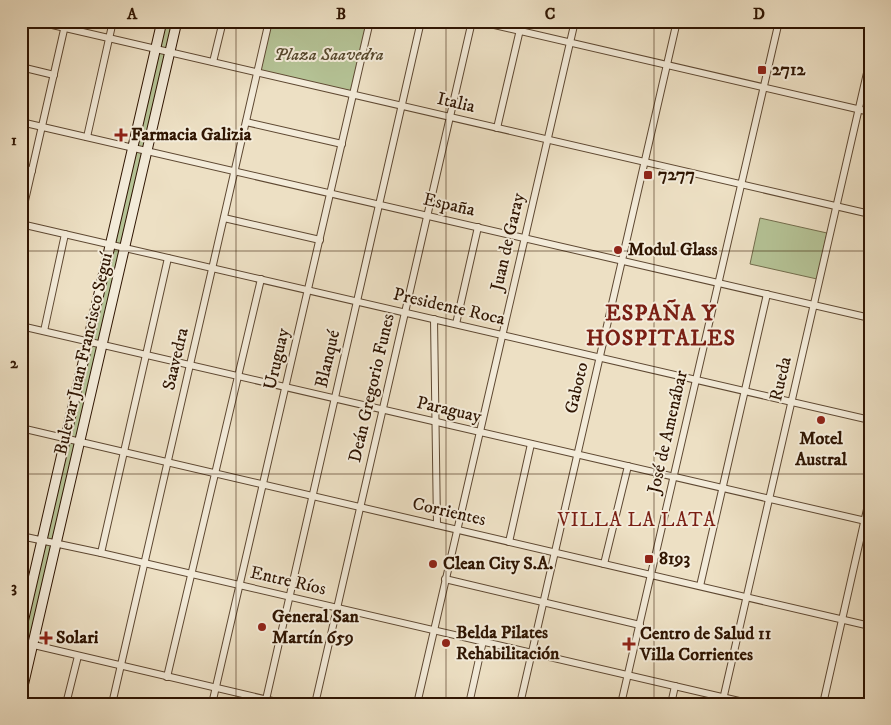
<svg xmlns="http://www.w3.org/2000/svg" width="891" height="725" font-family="'IM FELL DW Pica',serif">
<rect width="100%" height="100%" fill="#ede0c4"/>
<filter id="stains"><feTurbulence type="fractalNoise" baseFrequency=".004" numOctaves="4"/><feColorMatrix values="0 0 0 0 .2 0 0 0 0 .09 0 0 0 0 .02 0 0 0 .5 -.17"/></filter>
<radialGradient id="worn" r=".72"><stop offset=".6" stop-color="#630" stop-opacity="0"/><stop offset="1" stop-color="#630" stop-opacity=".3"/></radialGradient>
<g fill="#b5c396" stroke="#726c4c">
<path d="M162,21H177L21,695V631Z"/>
<path d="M269,21H370L354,95L257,73Z"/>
<path d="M760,218L827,233L817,279L750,264Z"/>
</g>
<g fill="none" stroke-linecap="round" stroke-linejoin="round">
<defs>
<g id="street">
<path d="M35,21L870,214"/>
<path d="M477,21L870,112"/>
<path d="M213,62L223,21"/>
<path d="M21,67L54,75"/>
<path d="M21,122L870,318"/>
<path d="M246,122L342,144"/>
<path d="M497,128L522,21"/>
<path d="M87,137L113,21"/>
<path d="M21,168L32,171"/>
<path d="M21,218L66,21"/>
<path d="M224,218L320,240"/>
<path d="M21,224L870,420"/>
<path d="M434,319L437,525"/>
<path d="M456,324L478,227"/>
<path d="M21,326L870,522"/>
<path d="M44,331L65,234"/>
<path d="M21,428L870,626"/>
<path d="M21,536L101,553L752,704"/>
<path d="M509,542L531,444"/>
<path d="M101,553L168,258"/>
<path d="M604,564L628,466"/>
<path d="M445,579L640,625"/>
<path d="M700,586L767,294"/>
<path d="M21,642L285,704"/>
<path d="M167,677L261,279"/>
<path d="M66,704L78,656"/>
<path d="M112,704L269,21"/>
<path d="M212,704L370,21"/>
<path d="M265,704L421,21"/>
<path d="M315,704L472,21"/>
<path d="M417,704L575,21"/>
<path d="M469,704L483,641"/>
<path d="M520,704L677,21"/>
<path d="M621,704L779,21"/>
<path d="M671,704L675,686"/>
<path d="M722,704L870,60"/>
<path d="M823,704L870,496"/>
</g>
<g id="secondary">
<path d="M21,631L162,21"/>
<path d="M21,695L177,21"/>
</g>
</defs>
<use href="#street" stroke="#5e4832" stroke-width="8"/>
<use href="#secondary" stroke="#2f1502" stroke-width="11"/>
<use href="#street" stroke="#f3ebd9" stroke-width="6"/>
<use href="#secondary" stroke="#f3ebd9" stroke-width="9"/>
</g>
<path fill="none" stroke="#2f1502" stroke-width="1" stroke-opacity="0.55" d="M236,21V704M446,21V704M654,21V704M21,251H870M21,474H870"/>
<g fill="#8f2418" stroke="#f3ebd9" stroke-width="2">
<rect x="757" y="65" width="10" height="10" rx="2.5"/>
<path d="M118.5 127.5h5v5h5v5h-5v5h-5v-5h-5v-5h5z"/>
<rect x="643" y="170" width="10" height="10" rx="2.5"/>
<circle cx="618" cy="250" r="5"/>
<circle cx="821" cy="420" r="5"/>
<rect x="644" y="554" width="10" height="10" rx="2.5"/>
<circle cx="433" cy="564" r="5"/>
<circle cx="262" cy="627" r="5"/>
<path d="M43.5 630.5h5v5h5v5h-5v5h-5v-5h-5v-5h5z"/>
<circle cx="446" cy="643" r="5"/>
<path d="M626.5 636.5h5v5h5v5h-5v5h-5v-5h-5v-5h5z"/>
</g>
<g text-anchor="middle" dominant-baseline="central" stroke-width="4" stroke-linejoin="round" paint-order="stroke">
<g font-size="18" font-style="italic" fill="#57492e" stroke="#f3ebd9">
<text x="329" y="55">Plaza Saavedra</text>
</g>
<g font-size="18" font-weight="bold" fill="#2f1502" stroke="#f3ebd9" text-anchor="start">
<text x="772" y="70">2712</text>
<text x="131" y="135">Farmacia Galizia</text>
<text x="658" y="175">7277</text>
<text x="628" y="250">Modul Glass</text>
<text x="821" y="439" text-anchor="middle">Motel<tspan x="821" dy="21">Austral</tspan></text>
<text x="659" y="559">8193</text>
<text x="443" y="564">Clean City S.A.</text>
<text x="272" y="617">General San<tspan x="272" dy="21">Martín 659</tspan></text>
<text x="456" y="633">Belda Pilates<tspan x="456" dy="21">Rehabilitación</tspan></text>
<text x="640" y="634">Centro de Salud 11<tspan x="640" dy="21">Villa Corrientes</tspan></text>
<text x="56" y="638">Solari</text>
</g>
<g font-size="18" fill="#2f1502" stroke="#f3ebd9">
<text transform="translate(456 103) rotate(13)">Italia</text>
<text transform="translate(449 205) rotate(13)">España</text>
<text transform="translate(508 242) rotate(-77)">Juan de Garay</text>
<text transform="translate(449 307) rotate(13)">Presidente Roca</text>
<text transform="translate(84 354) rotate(-77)">Bulevar Juan Francisco Seguí</text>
<text transform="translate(176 359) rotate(-77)">Saavedra</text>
<text transform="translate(277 359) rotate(-77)">Uruguay</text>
<text transform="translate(328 359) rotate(-77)">Blanqué</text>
<text transform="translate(781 379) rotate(-77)">Rueda</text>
<text transform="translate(372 388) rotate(-77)">Deán Gregorio Funes</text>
<text transform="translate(577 388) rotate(-77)">Gaboto</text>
<text transform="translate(449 410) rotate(13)">Paraguay</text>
<text transform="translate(668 432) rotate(-77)">José de Amenábar</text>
<text transform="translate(449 512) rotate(13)">Corrientes</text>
<text transform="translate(288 581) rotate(13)">Entre Ríos</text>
</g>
<g font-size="19" letter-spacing="1" fill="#7a1f14" stroke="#f3ebd9">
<text x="637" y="520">VILLA LA LATA</text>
</g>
<g font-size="22" font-weight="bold" letter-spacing="1" fill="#7a1f14" stroke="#f3ebd9">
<text x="661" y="313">ESPAÑA Y<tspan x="661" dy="25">HOSPITALES</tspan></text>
</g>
</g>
<rect width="891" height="725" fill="none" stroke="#ede0c4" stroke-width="55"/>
<rect x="28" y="28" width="836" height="670" fill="none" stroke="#2f1502" stroke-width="2"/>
<g font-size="16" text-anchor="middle" font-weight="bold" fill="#2f1502">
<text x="132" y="19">A</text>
<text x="341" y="19">B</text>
<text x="550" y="19">C</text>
<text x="759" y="19">D</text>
<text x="14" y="145">1</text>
<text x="14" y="368">2</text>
<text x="14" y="592">3</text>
</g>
<rect width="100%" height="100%" filter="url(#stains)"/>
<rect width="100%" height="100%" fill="url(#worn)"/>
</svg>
